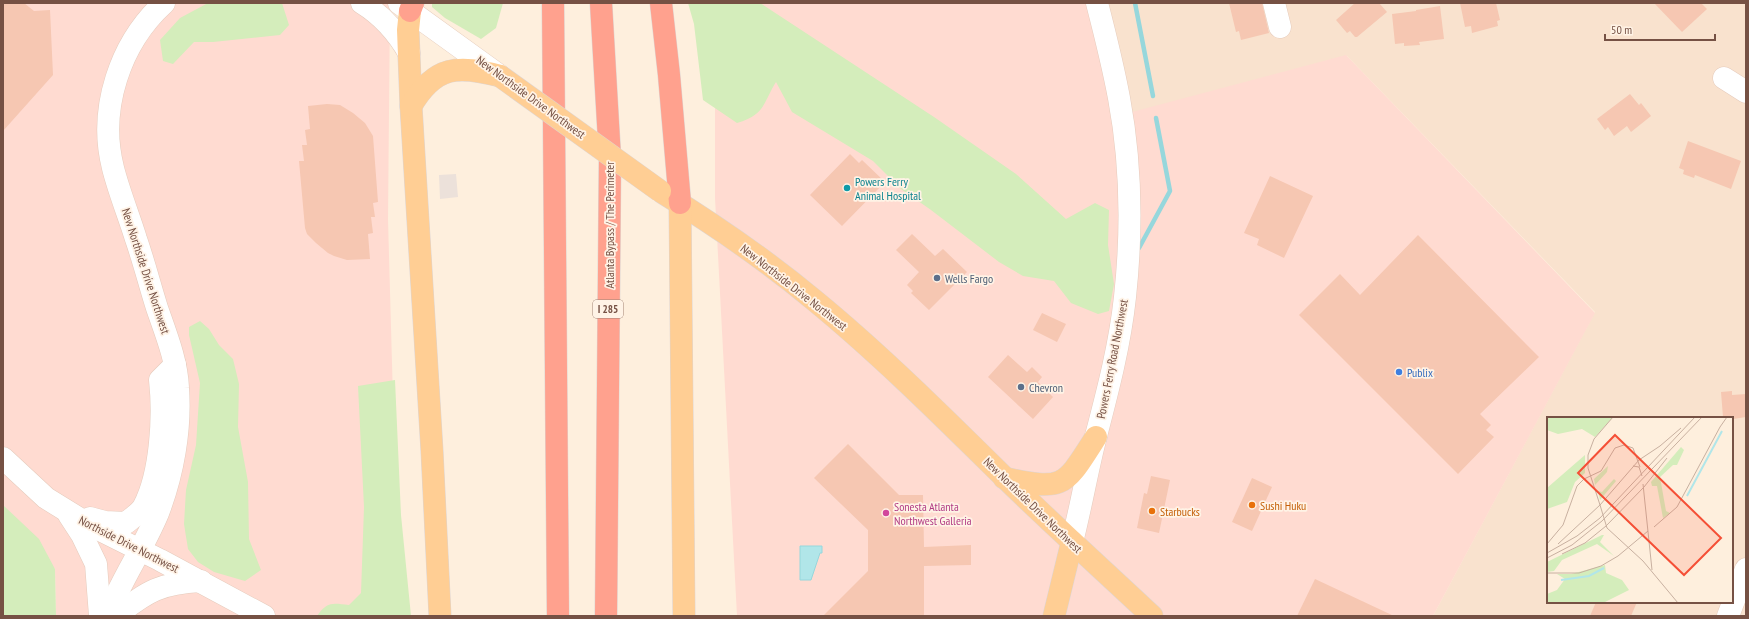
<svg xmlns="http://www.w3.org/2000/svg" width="1749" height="619" font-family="'PT Sans Narrow',sans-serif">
<rect width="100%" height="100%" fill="#feefdd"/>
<path fill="#f9e2ce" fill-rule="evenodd" d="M1092,3H1746V616H1433L1595,312L1347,56L1121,116ZM1548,418H1732V602H1548Z"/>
<g fill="#ffdbd1">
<path d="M3,3H390L388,219L399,616H56L55,569L14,517L3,505Z"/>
<path d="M715,3H1092L1121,115L1346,55L1595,313L1433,616H737L715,198Z"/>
</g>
<path fill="#ece1da" d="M456,174L458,197L440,199L439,175Z"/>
<g fill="#d4edbb">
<path d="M208,3H282L289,25L280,35L213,42H194L173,64L163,61L160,40L180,18Z"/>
<path d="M432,3H503L496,28L481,39L445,18L432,7Z"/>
<path d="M688,3H760L934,117L1016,174L1066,219L1095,203L1109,210L1108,245L1114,284L1109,311L1098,314L1071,303L1054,281L1023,276L999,262L931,210L901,189L873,161L792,112L776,82C763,103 765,115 737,123L703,100L694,24Z"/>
<path d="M200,321L209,329L219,345L233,359L239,384L238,427L248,482L249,539L261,570L245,581L214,572L198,562L188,549L184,524L186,490L196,445L200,383L189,335V327Z"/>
<path d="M395,380L401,515L411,616H317C327,601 333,603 349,605L361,593L364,507L358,386Z"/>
<path d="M3,505L39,539L55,569L56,616H3Z"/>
</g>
<path fill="#b1e6e9" stroke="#96d7dc" d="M800,546H822V553H820L811,580H800Z"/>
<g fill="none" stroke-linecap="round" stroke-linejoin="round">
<g stroke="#96d7dc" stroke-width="4.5">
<path d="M1135,3L1153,96"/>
<path d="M1139,248L1170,191L1156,118"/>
</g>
</g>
<g fill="#f6c7b2">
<path d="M3,3H24L34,11L50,10L53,75L3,131Z"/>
<path d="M1229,3H1262L1269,33L1241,40L1239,31L1236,32Z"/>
<path d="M1355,3H1379L1387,12L1357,37H1355L1350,31L1347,33L1336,20Z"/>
<path d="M1460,3H1496L1500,20L1497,21L1498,26L1472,33L1471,26L1465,27Z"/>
<path d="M1654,3H1701L1707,9L1682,32Z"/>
<path d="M1440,6L1444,39L1419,42L1420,45L1404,46V43L1395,44L1392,14L1416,11V10Z"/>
<path d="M1630,94L1639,105L1641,103L1651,116L1631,132L1627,126L1614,136L1608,127L1605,130L1597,119Z"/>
<path d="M327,104L340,105L353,113L365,123L373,136L378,202L373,203L375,217H371L373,233L368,234L370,259L347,260L334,256L328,253L316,243L307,234L305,228L299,161H304L302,145H307L305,130L310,129L308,106Z"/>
<path d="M1688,141L1741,161L1731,189L1695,175L1694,178L1683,174L1684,170L1679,168Z"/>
<path d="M850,154L859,163L862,160L885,182L842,226L810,195Z"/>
<path d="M1270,176L1313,196L1284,258L1257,245L1259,239L1244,233Z"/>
<path d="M912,234L935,256L943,249L967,272L929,310L911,293L913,291L907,285L919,272L896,250Z"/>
<path d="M1418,235L1539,357L1480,414L1491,425L1486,430L1494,437L1458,474L1299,315L1340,274L1360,295Z"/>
<path d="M1042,313L1066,324L1057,342L1033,330Z"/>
<path d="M1008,355L1027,372L1032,367L1042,377L1038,382L1053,397L1033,419L988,377Z"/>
<path d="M1732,391V395L1746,394V417L1733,419L1731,416L1723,417L1721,392Z"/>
<path d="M848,444L899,495H923L924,547L971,545V565L924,566V616H823L868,571V530L814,478Z"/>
<path d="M1151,476L1170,480L1159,533L1137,528L1144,493L1147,494Z"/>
<path d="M1252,478L1272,487L1252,531L1232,522Z"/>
<path d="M1315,579L1394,616H1297Z"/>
<path d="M1596,602H1637L1631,616H1590Z"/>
</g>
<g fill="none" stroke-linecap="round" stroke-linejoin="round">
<defs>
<g id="minor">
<path d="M362,3C383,16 397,32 409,53"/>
<path d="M399,3L500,76"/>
<path d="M1274,3L1280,27"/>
<path d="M1724,78L1746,92"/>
<path d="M3,458L46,498L88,524L160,560L264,616"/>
<path d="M69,515L82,535L96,564L100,616"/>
<path d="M90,518L105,522L126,523C132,518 141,512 144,506C161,473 164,416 160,380L175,365"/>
<path d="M1072,542C1081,507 1087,471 1096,436C1108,390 1120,344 1125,297C1132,232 1131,162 1119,98C1113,66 1105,34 1097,3"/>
<path d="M107,616C121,580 143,549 158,513C173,474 181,429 178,388C177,361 166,334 157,308C150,286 144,262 136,239C129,216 119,192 113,168C98,109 120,43 164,3"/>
<path d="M116,616C147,591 161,583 201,581"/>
<path d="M1728,616L1746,569"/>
</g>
<g id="major">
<path d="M410,11L408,30L411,106L432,451L440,616"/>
<path d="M411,106C435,65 458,65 500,76"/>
<path d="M663,193C715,225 767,261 814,300C881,355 943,417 1005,478C1053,525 1103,570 1152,616"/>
<path d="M680,203L684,616"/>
<path d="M1004,478C1065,491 1064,487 1096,437"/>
<path d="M1054,616L1072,542"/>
</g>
<g id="highway">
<path d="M553,3L558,616"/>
<path d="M601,3L610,158L606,616"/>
<path d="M661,3L669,75L680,203"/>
<path d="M410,11L413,3"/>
</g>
</defs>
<use href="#minor" stroke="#e5cbbc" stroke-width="23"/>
<use href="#major" stroke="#ded5d2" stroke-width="23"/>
<use href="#highway" stroke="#ded5d2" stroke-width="23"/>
<use href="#minor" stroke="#fff" stroke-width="22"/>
<use href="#major" stroke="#ffce94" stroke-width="22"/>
<use href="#highway" stroke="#ffa18e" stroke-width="22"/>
<defs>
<path id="major-bridge" d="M500,76L660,191"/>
</defs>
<use href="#major-bridge" stroke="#ded5d2" stroke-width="23" stroke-linecap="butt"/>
<use href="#major-bridge" stroke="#ffce94" stroke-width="22"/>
</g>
<circle fill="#0f9aa8" stroke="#fff3e6" stroke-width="1.5" cx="847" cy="188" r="4"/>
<g fill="#5c6f8a" stroke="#fff3e6" stroke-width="1.5">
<circle cx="937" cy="278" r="4"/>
<circle cx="1021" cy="387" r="4"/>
</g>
<circle fill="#3f7fe0" stroke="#fff3e6" stroke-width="1.5" cx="1399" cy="372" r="4"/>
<g fill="#e8710a" stroke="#fff3e6" stroke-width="1.5">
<circle cx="1252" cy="505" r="4"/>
<circle cx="1152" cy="511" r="4"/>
</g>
<circle fill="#d1479c" stroke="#fff3e6" stroke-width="1.5" cx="886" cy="513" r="4"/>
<g text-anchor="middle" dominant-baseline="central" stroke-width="3.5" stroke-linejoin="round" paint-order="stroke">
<rect fill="#fff3e6" stroke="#9f8275" stroke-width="1" x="593" y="300" width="30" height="18" rx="3"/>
<g font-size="11" font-weight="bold" fill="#765144">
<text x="608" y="309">I 285</text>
</g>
<g font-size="12" fill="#765144" stroke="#fff3e6">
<text transform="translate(531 97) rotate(36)">New Northside Drive Northwest</text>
<text transform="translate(609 225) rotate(-90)">Atlanta Bypass / The Perimeter</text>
<text transform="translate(146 271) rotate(72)">New Northside Drive Northwest</text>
<text transform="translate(794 287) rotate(38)">New Northside Drive Northwest</text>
<text transform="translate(1112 359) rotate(-79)">Powers Ferry Road Northwest</text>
<text transform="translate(1033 505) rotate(44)">New Northside Drive Northwest</text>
<text transform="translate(129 544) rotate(27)">Northside Drive Northwest</text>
</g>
<g font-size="12" fill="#0d838f" stroke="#fff3e6" text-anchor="start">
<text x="855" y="181">Powers Ferry<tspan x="855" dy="14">Animal Hospital</tspan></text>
</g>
<g font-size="12" fill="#4e5e75" stroke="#fff3e6" text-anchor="start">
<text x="945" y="278">Wells Fargo</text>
<text x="1029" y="387">Chevron</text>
</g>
<g font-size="12" fill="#366cbe" stroke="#fff3e6" text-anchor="start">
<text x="1407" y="372">Publix</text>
</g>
<g font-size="12" fill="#c56008" stroke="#fff3e6" text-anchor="start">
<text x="1260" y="505">Sushi Huku</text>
<text x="1160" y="511">Starbucks</text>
</g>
<g font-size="12" fill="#b23c85" stroke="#fff3e6" text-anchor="start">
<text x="894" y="506">Sonesta Atlanta<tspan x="894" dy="14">Northwest Galleria</tspan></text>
</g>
</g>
<g transform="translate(1547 417)">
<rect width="186" height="186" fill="#feefdd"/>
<path d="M0,0H66L48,20L35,12L11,17L0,13ZM134,30L137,33L130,48H126L113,60L119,94L123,96L116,101L110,69H105L104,65ZM38,38V56L28,65L20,85L0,92V71ZM61,49L60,55L48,68L47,62ZM67,62L69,64L53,83L51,74L55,75ZM55,118H57L53,125L67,139L50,127L15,143L7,154L0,155V145ZM58,148L59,156L75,163L82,173L56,186H0V177L10,173L18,162L10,157H24Z" fill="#d4edbb"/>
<path fill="none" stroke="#b1e6e9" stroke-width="2" d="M140,79L175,14M14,163L42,159L57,151"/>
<path fill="none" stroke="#c8b0a0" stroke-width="1" d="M92,43L53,88L60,111L96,144L131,186M92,43L113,29L134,11M86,49L92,50L95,59M96,67L105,153M97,70L120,41M53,88L41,51V38L47,22L66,0M59,109L97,70M107,110L130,90L173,10L180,0M0,127L16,108L30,69L37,62L54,54L68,31L77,28L86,31L93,50M11,127L53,88M0,136L30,119L53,101L148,0M15,137L38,126L59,109M0,141L25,128L55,104L155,0M0,156H32L54,149L71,139L101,114"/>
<path fill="#f54f36" fill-opacity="0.15" stroke="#f54f36" stroke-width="2" d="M68,18L174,121L137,158L31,56Z"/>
<rect width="186" height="186" fill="none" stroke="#765144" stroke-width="2"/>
</g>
<rect width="1749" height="619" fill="none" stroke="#765144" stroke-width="8"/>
<path d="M1605 34v6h110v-6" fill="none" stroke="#765144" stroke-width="2"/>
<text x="1611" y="34" font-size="12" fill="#765144" stroke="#fff3e6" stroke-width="3" paint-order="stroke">50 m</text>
</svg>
